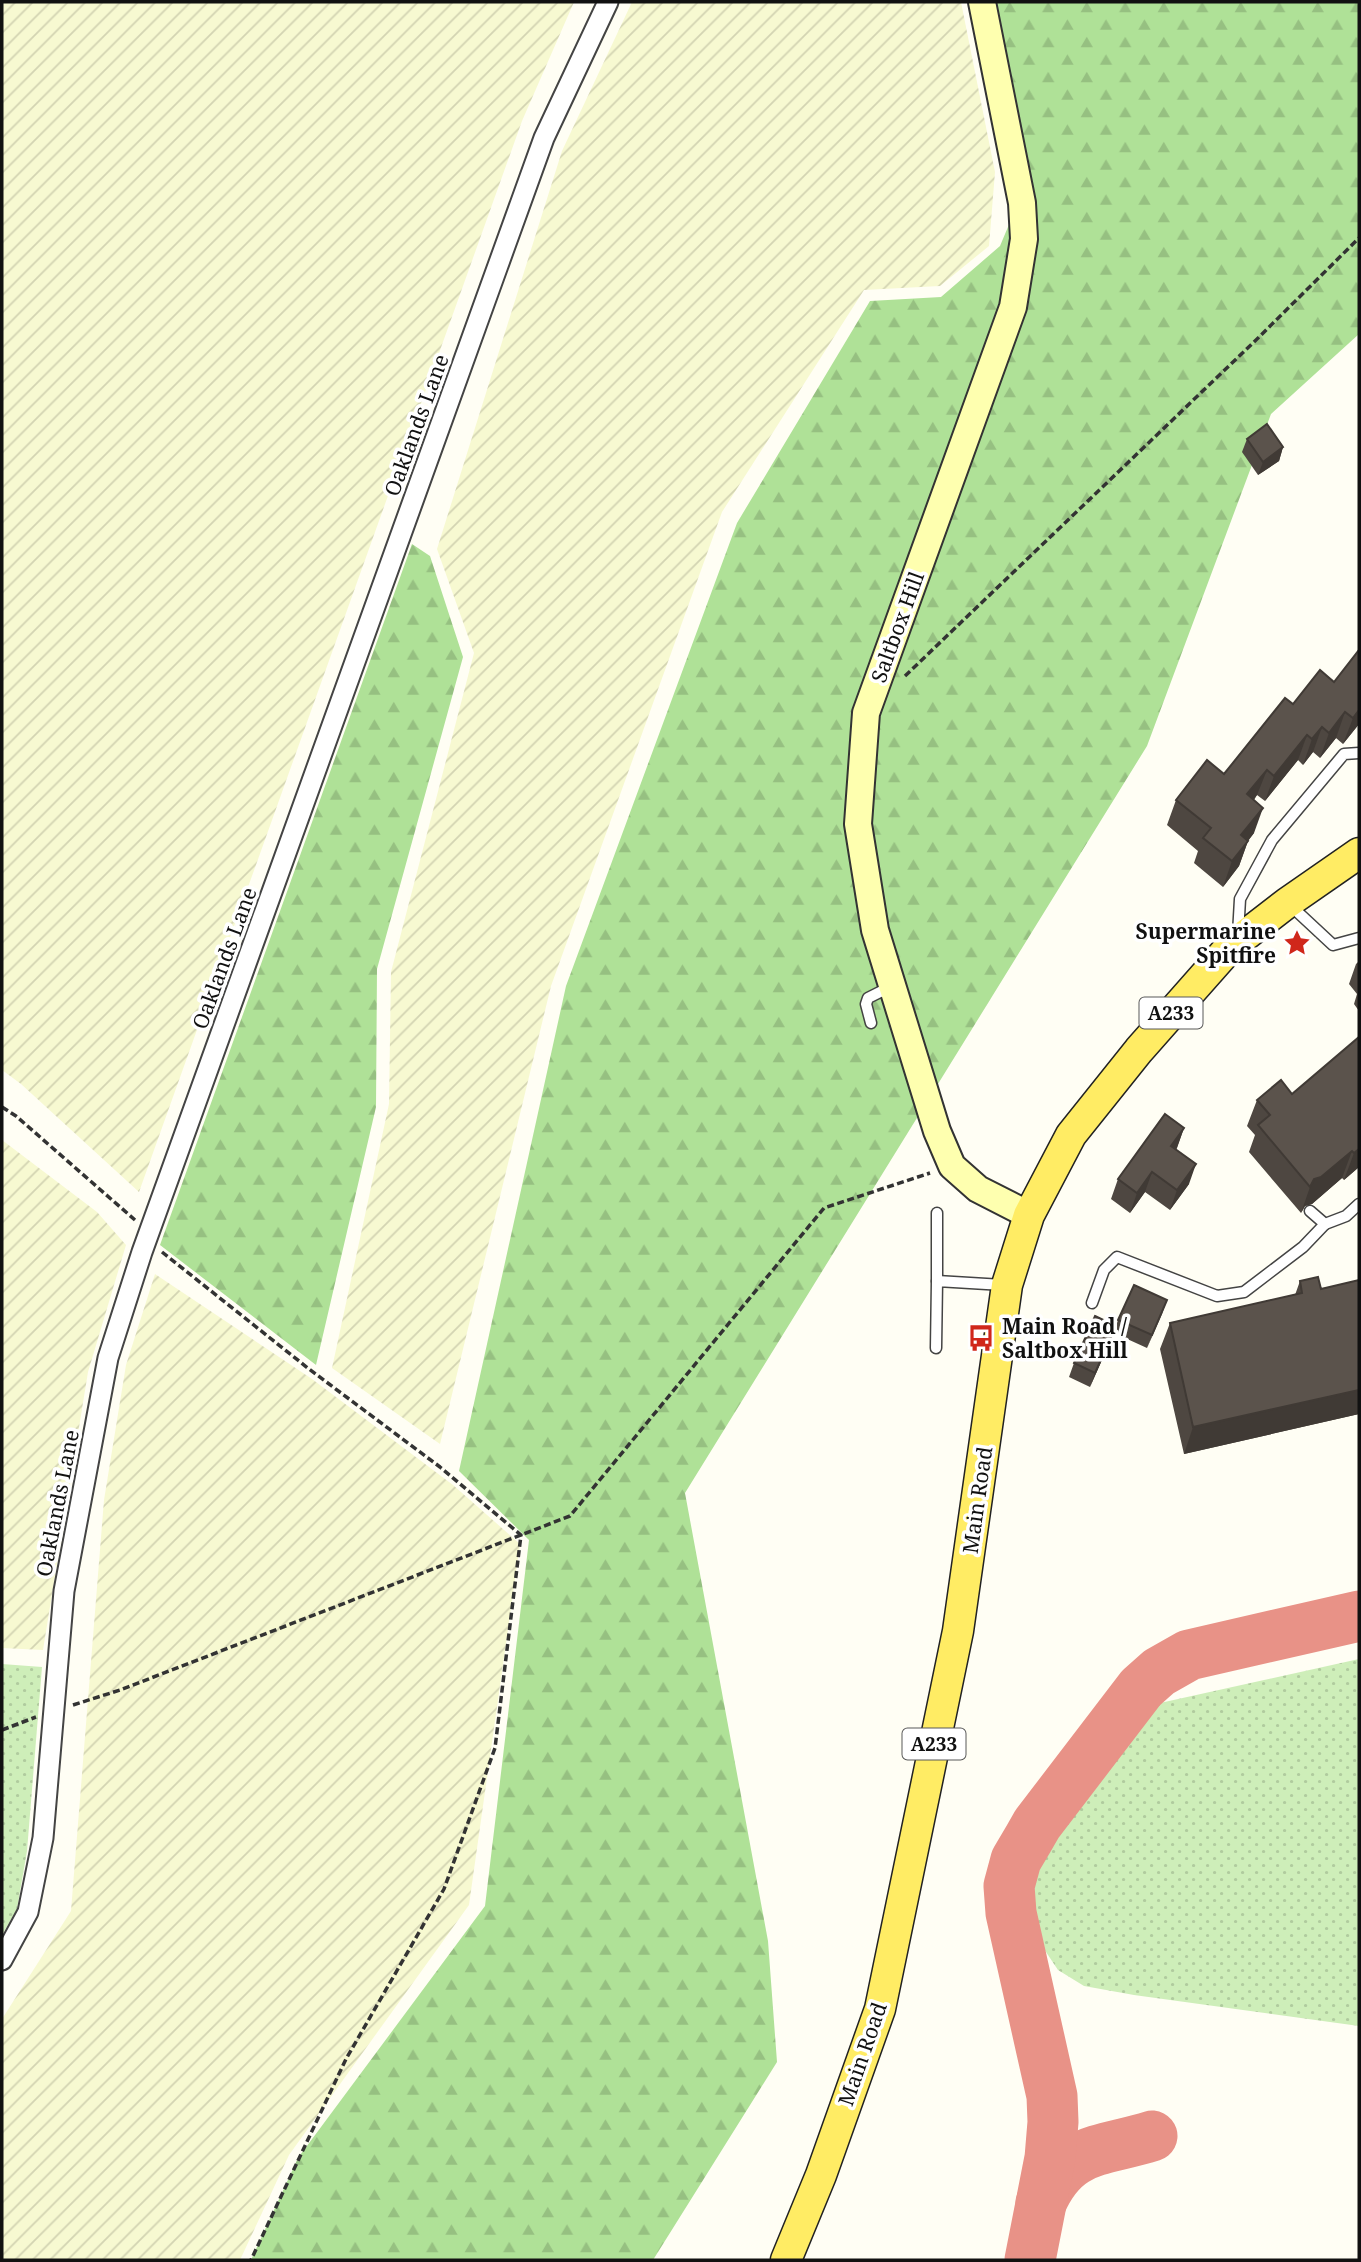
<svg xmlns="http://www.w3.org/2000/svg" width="1361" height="2262" font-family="'Noto Serif',serif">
<defs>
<pattern id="farmland-furrows" width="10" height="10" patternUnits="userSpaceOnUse" patternTransform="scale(1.75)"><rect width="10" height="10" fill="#f7f9d1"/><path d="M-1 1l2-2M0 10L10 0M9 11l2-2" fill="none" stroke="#d3d4b2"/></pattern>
<pattern id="grass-dots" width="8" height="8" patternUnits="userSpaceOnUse" patternTransform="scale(1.75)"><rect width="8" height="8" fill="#ceeeb9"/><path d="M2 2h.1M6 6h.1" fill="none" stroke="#b0cb9e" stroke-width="1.8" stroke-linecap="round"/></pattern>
<pattern id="forest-firs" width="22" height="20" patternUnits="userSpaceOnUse" patternTransform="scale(1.75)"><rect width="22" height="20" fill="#afe197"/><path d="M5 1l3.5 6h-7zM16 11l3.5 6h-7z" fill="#96c081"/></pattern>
</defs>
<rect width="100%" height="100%" fill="#fffef4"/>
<g fill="url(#farmland-furrows)">
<path d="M2,2H574L522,121L139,1192L21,1084L2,1070Z"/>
<path d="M632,2H961L995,172L989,246L940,286L864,290L722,512L551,986L440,1444L332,1368L389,1104L391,972L474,653L437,549L562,151Z"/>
<path d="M2,1140L97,1212L126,1245L88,1372L43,1650L2,1648Z"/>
<path d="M155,1274L312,1379L453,1485L520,1544L469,1905L289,2155L240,2260H2V2019L71,1911L104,1500L126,1365Z"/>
</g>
<g fill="url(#grass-dots)">
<path d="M1359,1659V2026L1134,1995L1084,1986L1058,1970L1042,1946L1033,1916L1031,1885L1039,1861L1063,1823L1160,1703Z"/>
<path d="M2,1664L42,1667L27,1851L17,1909L2,1935Z"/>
</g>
<g fill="url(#forest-firs)">
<path d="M983,2H1359V334L1271,414L1147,746L685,1493L768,1941L777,2062L653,2260H251L298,2158L485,1906L529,1540L459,1471L566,986L737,523L870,301L941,297L1000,246L1023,191Z"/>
<path d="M412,544L430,556L463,657L377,969L376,1107L316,1365L160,1245Z"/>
</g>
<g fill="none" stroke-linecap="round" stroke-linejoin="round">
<g stroke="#e89287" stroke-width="51">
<path d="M1041,2203C1066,2146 1101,2152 1152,2136"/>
<path d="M1030,2260L1050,2158L1053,2122L1052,2096L1011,1913L1009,1886L1016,1860L1029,1838L1037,1824L1141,1688L1159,1672L1189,1655L1359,1616"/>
</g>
<defs>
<g id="lane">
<path d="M1290,905L1333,945L1359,938"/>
<path d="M1238,934L1240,899L1272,840L1344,754L1359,753"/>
<path d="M871,1023L866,1004L868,998L892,986"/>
<path d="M1310,1211L1325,1224L1346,1216L1359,1204"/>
<path d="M937,1213V1281"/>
<path d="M1092,1303L1104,1270L1117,1257L1217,1296L1244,1292L1303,1247L1325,1224"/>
<path d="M936,1348L937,1281L1003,1285"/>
</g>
<path id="street" d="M2,1960L28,1912L43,1838L64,1591L108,1358L142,1252L544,138L608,2"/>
<path id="secondary" d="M982,2L1022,203L1024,239L1013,307L866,713L858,824L875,930L937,1131L952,1166L978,1189L1029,1215"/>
<path id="primary" d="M786,2260L821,2175L880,2009L958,1631L1007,1285L1029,1215L1071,1135L1139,1050L1230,947L1287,903L1359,853"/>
</defs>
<use href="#lane" stroke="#444" stroke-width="13"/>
<use href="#street" stroke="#444" stroke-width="23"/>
<use href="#secondary" stroke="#333" stroke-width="30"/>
<use href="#primary" stroke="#222" stroke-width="33"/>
<g stroke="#333" stroke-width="3.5" stroke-dasharray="7 3.5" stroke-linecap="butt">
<path d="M905,676L1255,341L1359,238"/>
<path d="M2,1107L16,1116L135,1220"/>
<path d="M162,1252L309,1369L440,1467L521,1535L495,1748L444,1889L346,2059L251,2260"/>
<path d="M73,1705L120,1690L570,1516L824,1208L930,1173"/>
<path d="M2,1730L36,1717"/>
</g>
<use href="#lane" stroke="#fff" stroke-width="10"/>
<use href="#street" stroke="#fff" stroke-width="19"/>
<use href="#secondary" stroke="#feffaf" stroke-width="26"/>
<use href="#primary" stroke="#ffec64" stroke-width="30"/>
</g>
<g fill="#4e4741">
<path d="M1247,439L1283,447L1279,461L1258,475L1242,452Z"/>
<path d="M1320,670L1359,724L1343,744L1336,738L1320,758L1313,752L1303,765L1298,760L1265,801L1257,795L1254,800V833L1248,841L1239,866L1223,887L1194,863L1198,851L1167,825L1176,800L1224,774L1293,704Z"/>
<path d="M1359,961V1011L1354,1004L1357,994L1349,984L1356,964Z"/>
<path d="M1359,1037V1167L1344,1180L1342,1178L1312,1204L1305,1206L1301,1213L1249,1152L1255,1135L1247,1126L1257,1100L1292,1094Z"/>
<path d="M1184,1128L1176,1150L1189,1184L1170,1210L1145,1192L1130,1213L1111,1199L1118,1179Z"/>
<path d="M1359,1280V1414L1184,1454L1160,1349L1170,1323L1295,1295L1300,1281L1321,1289Z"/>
<path d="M1167,1300L1147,1348L1114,1333L1090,1387L1069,1377L1074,1363L1116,1326L1118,1320Z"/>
</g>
<g fill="#403a35">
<path d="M1283,447L1279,461L1258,475L1263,462Z"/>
<path d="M1359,710V724L1343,744L1353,718Z"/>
<path d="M1345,712L1336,738L1320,758L1329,733Z"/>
<path d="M1322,727L1313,752L1303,765L1312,739Z"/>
<path d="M1307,735L1298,760L1265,801L1274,776Z"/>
<path d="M1267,770L1257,795L1237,820L1247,794Z"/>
<path d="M1263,808L1254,833L1232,861L1241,835Z"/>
<path d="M1248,841L1239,866L1223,887L1232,861Z"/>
<path d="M1184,1128L1177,1148L1164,1166L1171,1146Z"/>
<path d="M1359,1149V1167L1344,1180L1354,1153Z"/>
<path d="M1352,1151L1342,1178L1312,1204L1305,1206L1301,1213L1310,1187L1314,1179Z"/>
<path d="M1196,1164L1189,1184L1170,1210L1177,1190Z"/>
<path d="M1152,1172L1145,1192L1130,1213L1137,1193Z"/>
<path d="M1167,1300L1162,1314L1147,1348L1152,1335Z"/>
<path d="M1116,1326L1111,1339L1090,1387L1095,1373Z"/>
<path d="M1359,1390V1414L1184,1454L1193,1427Z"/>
</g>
<g fill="#5b534c" stroke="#403a35" stroke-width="2">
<path d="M1267,424L1283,447L1263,462L1247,439Z"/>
<path d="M1359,650V710L1353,718L1345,712L1329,733L1322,727L1312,739L1307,735L1274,776L1267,770L1247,794L1263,808L1241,835L1248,841L1232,861L1203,838L1211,828L1176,800L1207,760L1224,774L1285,698L1293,704L1320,670L1334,682Z"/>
<path d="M1359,1037V1149L1354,1153L1352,1151L1321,1177L1314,1179L1310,1187L1258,1125L1270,1115L1257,1100L1281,1080L1292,1094Z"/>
<path d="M1165,1114L1184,1128L1171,1146L1196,1164L1177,1190L1152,1172L1137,1193L1118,1179Z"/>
<path d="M1318,1277L1321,1289L1359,1280V1390L1193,1427L1170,1323L1302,1293L1300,1281Z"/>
<path d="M1134,1285L1167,1300L1152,1335L1118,1320Z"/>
<path d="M1095,1316L1116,1326L1095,1373L1074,1363Z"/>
</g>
<defs>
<symbol id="sight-bare" viewBox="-9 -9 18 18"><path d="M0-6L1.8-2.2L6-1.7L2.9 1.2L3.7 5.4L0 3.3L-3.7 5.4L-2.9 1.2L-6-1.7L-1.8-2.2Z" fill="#d0271a" stroke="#fff" stroke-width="2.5" paint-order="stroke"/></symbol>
<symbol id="bus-bare" viewBox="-9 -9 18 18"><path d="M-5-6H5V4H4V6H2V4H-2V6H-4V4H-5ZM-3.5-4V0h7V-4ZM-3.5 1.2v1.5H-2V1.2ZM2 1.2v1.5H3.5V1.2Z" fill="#d0271a" stroke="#fff" stroke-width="2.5" paint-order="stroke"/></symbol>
</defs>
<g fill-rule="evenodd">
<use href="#sight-bare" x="1278" y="924" width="38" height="38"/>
<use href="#bus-bare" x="962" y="1319" width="38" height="38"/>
</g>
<g text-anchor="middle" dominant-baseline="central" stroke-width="7" stroke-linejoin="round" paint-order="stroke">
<g fill="#fff" stroke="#585858" stroke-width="2">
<rect x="1139.5" y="997.5" width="63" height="31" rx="5"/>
<rect x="902.5" y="1728.5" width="63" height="31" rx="5"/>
</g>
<g font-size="19" font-weight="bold" fill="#111">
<text x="1171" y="1013">A233</text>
<text x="934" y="1744">A233</text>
</g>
<g font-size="21" fill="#111" stroke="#fff">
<text transform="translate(416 425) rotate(-70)">Oaklands Lane</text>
<text transform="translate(897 627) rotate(-70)">Saltbox Hill</text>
<text transform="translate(224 958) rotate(-70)">Oaklands Lane</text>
<text transform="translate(977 1500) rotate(-82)">Main Road</text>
<text transform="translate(57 1503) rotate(-79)">Oaklands Lane</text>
<text transform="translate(862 2054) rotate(-71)">Main Road</text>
</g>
<g font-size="21" font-weight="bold" fill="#111" stroke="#fff" text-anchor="end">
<text x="1276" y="931">Supermarine<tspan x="1276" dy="24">Spitfire</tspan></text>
<text x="1002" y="1326" text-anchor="start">Main Road /<tspan x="1002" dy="24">Saltbox Hill</tspan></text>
</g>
</g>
<rect width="1361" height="2262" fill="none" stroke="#111111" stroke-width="7"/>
</svg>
